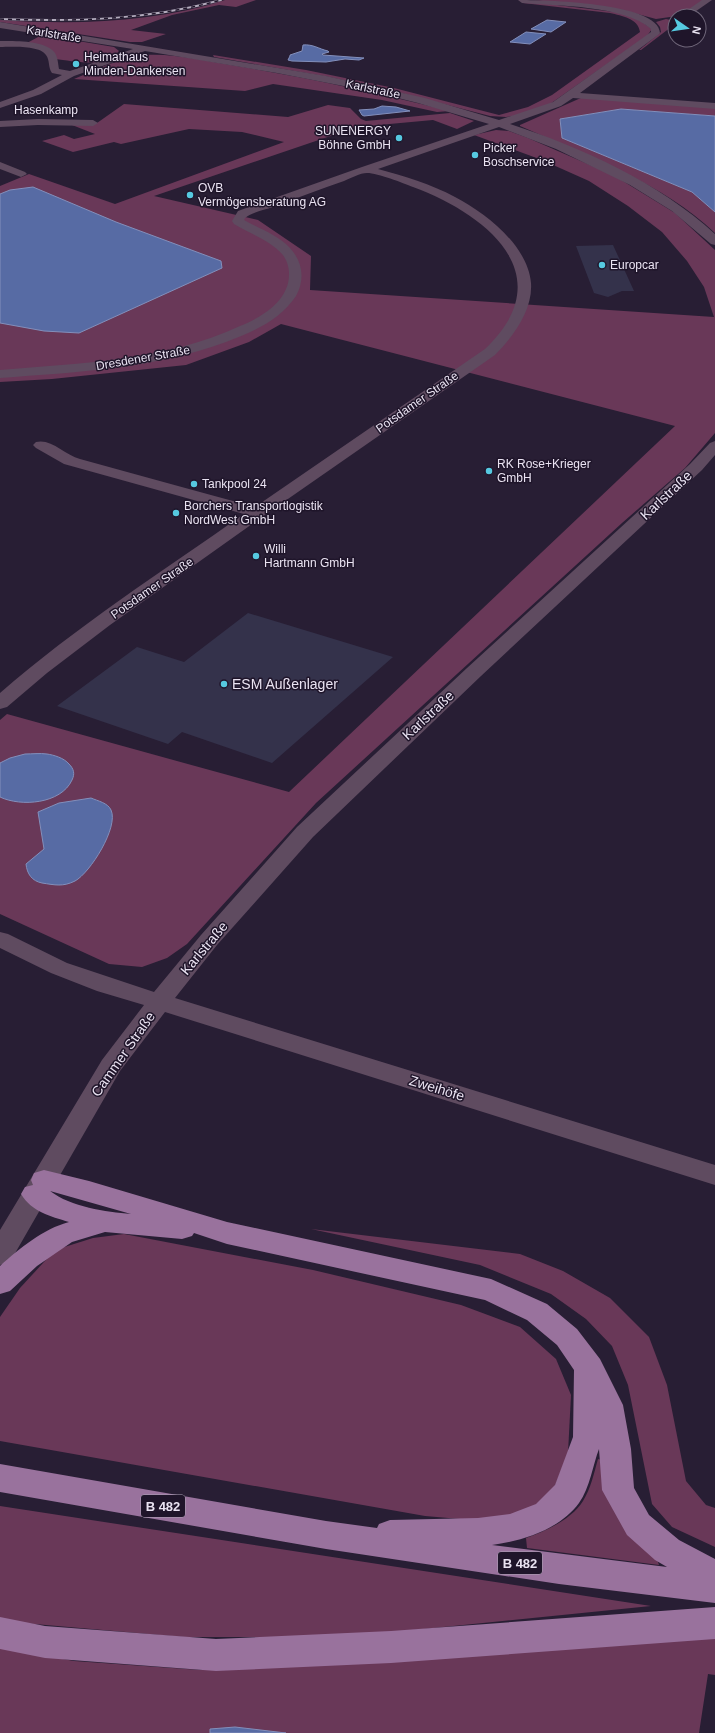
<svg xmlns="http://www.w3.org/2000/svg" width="715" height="1733" font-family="Arial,sans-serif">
<rect width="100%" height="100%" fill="#281e34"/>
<g fill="#693858">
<path d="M225,0H256L236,7L219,5L172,15L131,30L166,34L142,42H130L0,22V20C75,25 153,23 225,0Z"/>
<path d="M534,0H704L684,15L656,19L630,12L595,7Z"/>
<path d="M532,2L615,12L635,17L652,29L647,36L550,104L520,115L506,117L490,116L405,94L329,77L214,57L213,55L306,70L394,88L499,115L528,107L552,95L640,32C638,18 622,16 610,13L523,3Z"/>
<path d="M666,19L675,21V24L641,50H639L661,32L660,27L656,22Z"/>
<path d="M42,35L114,47L119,51C105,69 75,61 55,59L53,53L25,44Z"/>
<path d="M144,55C175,53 206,61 237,66C309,78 379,93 450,111L437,112L382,100L273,84L245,91L74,79L109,64Z"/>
<path d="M583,97L715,107V116L621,109L560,119L562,138L692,192L715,212V233C664,184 584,154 520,126V125Z"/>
<path d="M124,104L288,117L328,105L350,108L361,119L366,121L450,113L474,121L457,129L433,120L357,127L154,196L258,220L311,256L310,290L714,317L704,287L687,261L662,232L628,206L589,181L542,160L474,135L496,130L509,131L528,138L613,175L675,213L715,250V433L685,468L622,523L316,803L187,944L167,958L142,967L109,964L0,914V720L7,714L289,792L675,426L281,324L249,342L186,365L52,379L0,382V186L29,174L115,204L284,142L242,132L189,129L121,144L114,142L73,152L42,141L64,135L74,139L95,134L72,125L97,123Z"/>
<path d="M311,1229L520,1254L563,1271L610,1298L649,1337L667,1385L686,1481L706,1505L715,1508V1547L672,1527L652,1504L628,1385L612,1346L586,1319L551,1294L480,1265Z"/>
<path d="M124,1234L313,1270L461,1305L520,1327L556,1359L571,1395L568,1453L553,1491L527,1512L495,1522L425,1516L0,1441V1317L20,1288L55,1250L93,1238Z"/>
<path d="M598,1459L605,1461L654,1550L659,1565L527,1548L526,1538C546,1531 572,1519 583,1501C591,1488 594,1473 598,1459Z"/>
<path d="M0,1506L651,1606L345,1637H183L23,1623L0,1618Z"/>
<path d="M715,1637V1675L708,1674L699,1733H0V1648L74,1661L200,1670Z"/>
</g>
<g fill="#576ba4" stroke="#838fbb">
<path d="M547,20L566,22L551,32L531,29Z"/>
<path d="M526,32L546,34L530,44L510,42Z"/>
<path d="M303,45C313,44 319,49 328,51L329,52L322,54L323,55L364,58L359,60L345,59L326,62L292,61L288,60L290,56V55L302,51Z"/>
<path d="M382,106L396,107L410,111L364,116L362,115L359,110L374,109Z"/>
<path d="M621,109L715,116V212L692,192L562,138L560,119Z"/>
<path d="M33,187L116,222L221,261L222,268L79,333L44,331L0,323V194L10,190Z"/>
<path d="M25,754C32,754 40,753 47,754C54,755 64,758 69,764C74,769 75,774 72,780C61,804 21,807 0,797V763L10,758Z"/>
<path d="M91,798C98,801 108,803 111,810C119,827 90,873 75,881C63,887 55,885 42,883C32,881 27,874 26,864L44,849L38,812L59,803Z"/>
<path d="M235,1727L286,1733H210V1729Z"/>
</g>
<g fill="#34324b">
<path d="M613,245L634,291H622L608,297L594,293L576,246Z"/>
<path d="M248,613L393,657L272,763L182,732L168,744L57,706L137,647L184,662Z"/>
</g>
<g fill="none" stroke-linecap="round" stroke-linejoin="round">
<g fill="#5f4b60" fill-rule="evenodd">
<path d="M518,0C541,0 659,2 660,33L658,35L580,93L715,103V109L573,98L561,106L510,124C581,147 660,183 715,234V245L711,244L672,211L630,185L556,149L499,127L378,169C404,176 431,184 455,197C486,213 528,246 531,283C533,310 513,337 495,355L262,517L110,625L47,673L7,707L0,709V693C76,627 161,572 244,514L64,464L36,448L33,445L36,442C51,438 65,455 80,459C138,475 196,491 255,507L485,349C563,275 486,214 413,187C403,183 378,173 367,173C360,173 351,178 344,181C320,189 297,198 273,207C264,210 252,212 245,218L244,220C260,229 278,235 290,248C303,262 305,280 296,296C280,320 253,332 226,342C153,369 77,372 0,378V370C82,363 164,361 240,326C257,319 279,307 286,289C291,278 290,263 282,254C270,240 250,234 234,224L232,221L238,211L362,167L489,124L418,103L374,92L277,73L145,51L74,76L41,94L0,108V102L33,90L62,75L52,73C48,68 50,60 46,55C39,45 11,47 0,47V41C14,41 46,40 55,53C58,58 58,64 59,69L70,71L133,49L0,28V22L326,76L425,98L499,120L553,102L651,32V29C624,5 557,6 522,3Z"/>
<path d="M702,0H712L689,16H679Z"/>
<path d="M38,119L93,120L98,123L93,126L38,125L0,127V121Z"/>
<path d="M0,162L25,172L27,174L21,177L0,169Z"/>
<path d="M715,441V455L702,470L481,676L313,837L217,945L175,998L715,1165V1185L165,1012L120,1071L10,1262L0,1265V1230L102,1060L144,1005L97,991L51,973L0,948V932L8,934L67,963L154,992L201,935L297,827L467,668L690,464L710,443Z"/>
</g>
<g fill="#99729d" fill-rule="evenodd">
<path d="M44,1170L89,1181L227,1222L491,1279L547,1304L577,1329L600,1359L623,1405L631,1449L634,1488L649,1515L679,1540L715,1559V1603L559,1584L326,1549L0,1492V1464L326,1521L377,1528L379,1524L390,1520L478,1518L510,1514L536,1504L555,1485L573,1437L574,1370L557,1345L527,1320L485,1300L227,1244L194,1233L192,1236L182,1239L105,1232L72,1242L37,1266L10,1291L0,1294V1266C20,1248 43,1229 69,1222C50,1216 32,1212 21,1194L25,1187L33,1185L31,1180L34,1173ZM50,1191L131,1214C106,1212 71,1207 50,1191ZM599,1449L602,1490L627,1535L655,1560L667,1567L492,1545C523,1541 560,1529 579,1503C590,1488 593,1464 599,1449Z"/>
<path d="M715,1607V1639L391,1663L216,1671L45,1658L0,1649V1617L45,1626L216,1639L391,1631Z"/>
</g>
<defs>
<path id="rail" d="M0,19C75,22 148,20 221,0"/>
</defs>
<use href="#rail" stroke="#b3acbd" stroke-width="2"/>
<use href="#rail" stroke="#1f152a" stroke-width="1.5" stroke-dasharray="4" stroke-linecap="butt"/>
</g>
<g fill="#56c9e0" stroke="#1f152a" stroke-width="1.5">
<circle cx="76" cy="64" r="4"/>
<circle cx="399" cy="138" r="4"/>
<circle cx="475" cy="155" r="4"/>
<circle cx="190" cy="195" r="4"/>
<circle cx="602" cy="265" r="4"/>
<circle cx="489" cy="471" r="4"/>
<circle cx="194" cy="484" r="4"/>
<circle cx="176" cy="513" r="4"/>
<circle cx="256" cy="556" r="4"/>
<circle cx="224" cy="684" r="4"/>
</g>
<g text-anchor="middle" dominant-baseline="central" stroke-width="3" stroke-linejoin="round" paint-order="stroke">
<g font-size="12" fill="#eae3f2" stroke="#1f152a">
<text transform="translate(54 34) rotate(9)">Karlstraße</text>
<text transform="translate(373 89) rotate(12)">Karlstraße</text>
<text x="46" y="110">Hasenkamp</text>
<text transform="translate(143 358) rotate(-10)">Dresdener Straße</text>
<text transform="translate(417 402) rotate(-35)">Potsdamer Straße</text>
<text transform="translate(152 588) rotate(-35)">Potsdamer Straße</text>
</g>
<g font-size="12" fill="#eae3f2" stroke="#1f152a" text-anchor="start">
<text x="84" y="57">Heimathaus<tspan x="84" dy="14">Minden-Dankersen</tspan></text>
<text x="391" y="131" text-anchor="end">SUNENERGY<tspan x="391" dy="14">Böhne GmbH</tspan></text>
<text x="483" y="148">Picker<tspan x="483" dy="14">Boschservice</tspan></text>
<text x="198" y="188">OVB<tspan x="198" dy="14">Vermögensberatung AG</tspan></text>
<text x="610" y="265">Europcar</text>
<text x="497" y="464">RK Rose+Krieger<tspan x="497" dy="14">GmbH</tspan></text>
<text x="202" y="484">Tankpool 24</text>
<text x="184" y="506">Borchers Transportlogistik<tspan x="184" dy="14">NordWest GmbH</tspan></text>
<text x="264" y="549">Willi<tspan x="264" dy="14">Hartmann GmbH</tspan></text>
</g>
<g fill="#1f152a" stroke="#ada5b6" stroke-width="1">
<rect x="141" y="1495" width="44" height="22" rx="3"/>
<rect x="498" y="1552" width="44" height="22" rx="3"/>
</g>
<g font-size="13" font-weight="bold" fill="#eae3f2">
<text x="163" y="1506">B 482</text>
<text x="520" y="1563">B 482</text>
</g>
<g font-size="14" fill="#eae3f2" stroke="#1f152a">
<text transform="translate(666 495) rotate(-43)">Karlstraße</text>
<text transform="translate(428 715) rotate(-43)">Karlstraße</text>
<text transform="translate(204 948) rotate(-50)">Karlstraße</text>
<text transform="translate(123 1054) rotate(-55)">Cammer Straße</text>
<text transform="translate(437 1088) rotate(17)">Zweihöfe</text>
</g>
<g font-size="14" fill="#eae3f2" stroke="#1f152a" text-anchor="start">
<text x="232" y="684">ESM Außenlager</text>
</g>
</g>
<g transform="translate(687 28) rotate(103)"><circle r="19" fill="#1f152a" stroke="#70677a"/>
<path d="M0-3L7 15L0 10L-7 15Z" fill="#56c9e0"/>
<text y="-6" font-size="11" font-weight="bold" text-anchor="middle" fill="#eae3f2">N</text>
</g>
</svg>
